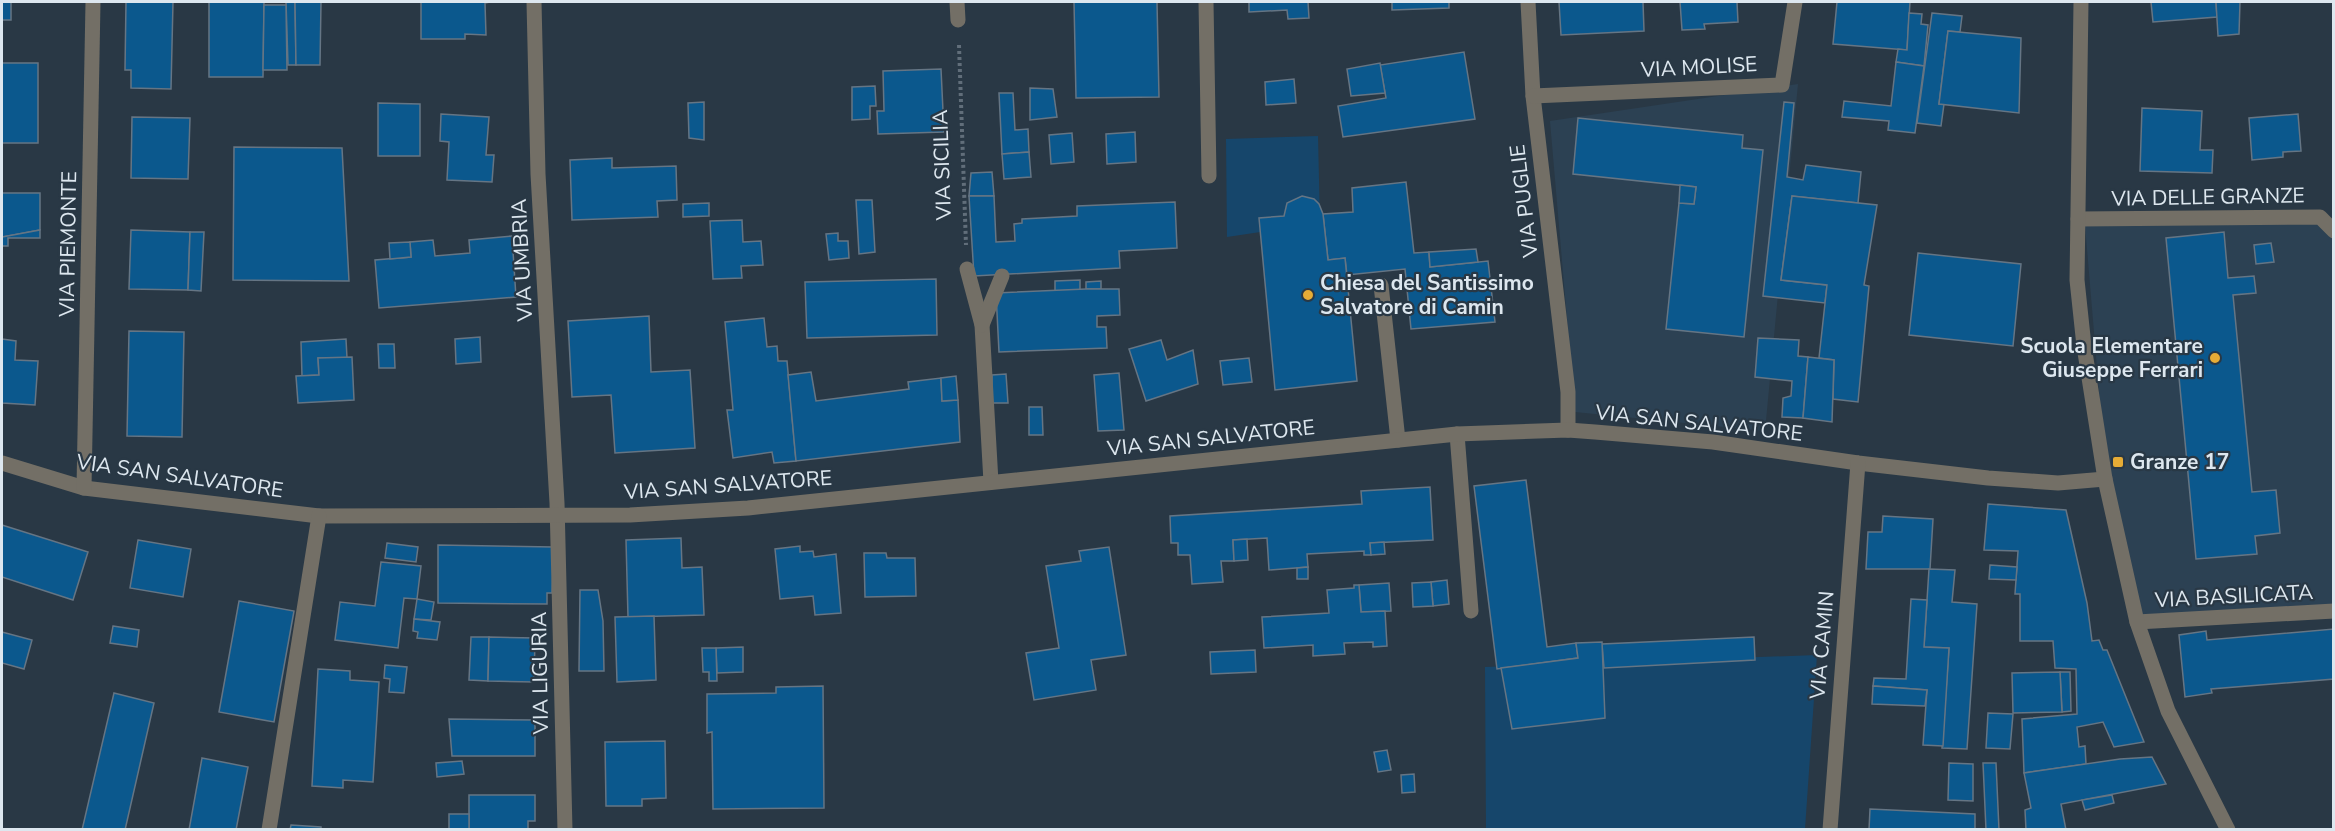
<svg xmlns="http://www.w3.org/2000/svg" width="2335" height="831" font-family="'Nunito Sans',sans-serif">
<rect width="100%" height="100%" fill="#293845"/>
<g fill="#2c4153">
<path d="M1798,84L1765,431L1575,412L1550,121Z"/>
<path d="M2318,219L2333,240V609L2139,621L2106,475L2085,225Z"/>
</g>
<g fill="#16466b">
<path d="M1318,136L1320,223L1227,237L1226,139Z"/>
<path d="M1817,655L1805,829H1486L1485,667Z"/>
</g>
<g fill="#0b588d" stroke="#657584" stroke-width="1.5">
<rect x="2" y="2" width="9" height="18"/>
<path d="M126,2H173L171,89L131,88V70H125Z"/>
<path d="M209,2H264L263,77H209Z"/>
<path d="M286,2H295L296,65H288Z"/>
<path d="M295,2H321L320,65H296Z"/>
<path d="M421,2H490L485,3L486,35L465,34V39H421Z"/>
<path d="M1074,2H1157L1159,97L1076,98Z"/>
<path d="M1249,2H1308L1309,18L1288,19L1287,10L1249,12Z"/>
<path d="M1392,2H1449V8L1392,10Z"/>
<path d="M1559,2H1643L1644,31L1561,35Z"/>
<path d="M1680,2H1737L1738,22L1704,24L1705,29L1682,30Z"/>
<path d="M1837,2H1910L1907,50L1833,44Z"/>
<path d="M2151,2H2216L2217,17L2153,22Z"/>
<path d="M2216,2H2240L2239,34L2218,36Z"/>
<path d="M264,5H286L287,70H263Z"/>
<path d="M1909,13L1922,14L1921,24L1928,25L1924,66L1896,62L1898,49L1907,50Z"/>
<path d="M1932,13L1962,16L1960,32L1948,31L1939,104H1944L1941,126L1917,123Z"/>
<path d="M1948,31L2021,38L2019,113L1939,104Z"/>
<path d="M1464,52L1475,119L1343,137L1338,106L1386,98L1380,65Z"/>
<path d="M1896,62L1924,66L1915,133L1888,130L1889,121L1842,117L1844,101L1891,106Z"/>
<rect x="2" y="63" width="36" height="80"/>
<path d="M1380,63L1385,93L1351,96L1347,69Z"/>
<path d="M941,69L944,132L878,134L877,111H884L883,71Z"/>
<path d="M1294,79L1296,103L1266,105L1265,82Z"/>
<path d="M875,86L876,106H870V119L852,120V87Z"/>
<path d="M1030,88L1053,89L1057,117L1030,120Z"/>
<path d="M999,93H1013L1015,130L1028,129L1029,152L1002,154Z"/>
<path d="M704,102V140L689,138L688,103Z"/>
<path d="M1784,102L1794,103L1787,177L1803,180L1806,165L1861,172L1858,203L1792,196L1781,280L1827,285L1825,303L1763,296Z"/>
<path d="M378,103L420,104V156H378Z"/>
<path d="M2142,108L2202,111L2200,150H2213L2212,173L2140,171Z"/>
<path d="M441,114L489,117L486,155H494L492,182L447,180L449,142L440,141Z"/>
<path d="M2298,114L2301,151L2283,152V157L2252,160L2249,118Z"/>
<path d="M132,117L190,118L188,179L131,178Z"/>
<path d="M1578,118L1743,135L1742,148L1763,150L1744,337L1666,329L1679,203L1694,204L1696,187L1573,174Z"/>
<path d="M1135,132L1136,162L1107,164L1106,134Z"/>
<path d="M1072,133L1074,162L1051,164L1049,135Z"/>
<path d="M234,147L342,148L349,281L233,280Z"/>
<path d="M1029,152L1031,177L1004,179L1002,154Z"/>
<path d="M612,158V168L676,166L677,200L657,201L658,217L572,220L570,160Z"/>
<path d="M992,172L994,196H969L971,173Z"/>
<path d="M1406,182L1414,253L1429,252L1430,267L1488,261L1495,322L1411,329L1405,269L1347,275L1345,258L1328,260L1323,214L1353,212L1352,188Z"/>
<path d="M1680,185L1696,187L1694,204L1679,203Z"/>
<path d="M2,193H40V230L2,237Z"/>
<path d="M969,196H994L996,242L1015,241L1014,224L1022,223V219L1077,216V206L1175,202L1177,248L1119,251L1120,268L974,276Z"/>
<path d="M1302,196L1314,199L1319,204L1323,214L1328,260L1345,258L1357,381L1275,390L1259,218L1284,216L1287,203Z"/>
<path d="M1792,196L1877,205L1864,285L1869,286L1858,402L1833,399L1834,360L1819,358L1827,285L1781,280Z"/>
<path d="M856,200H872L875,252L859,254Z"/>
<path d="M709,203V216L683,217V204Z"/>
<path d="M742,220L743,242L761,241L763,265L741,266L742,278L713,279L710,221Z"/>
<path d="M40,230V238H8V246H2V237Z"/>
<path d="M131,230L190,232L188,290L129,289Z"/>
<path d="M190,232H204L201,291L188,290Z"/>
<path d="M2224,232L2228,278L2254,276L2256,293L2233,295L2252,492L2276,490L2280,533L2255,536L2257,554L2196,559L2166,238Z"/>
<path d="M838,233V241H848L849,258L829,260L826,234Z"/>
<path d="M512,236L516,297L379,308L375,260L411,257L410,242L433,240L435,256L470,253L469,240Z"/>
<path d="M410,242L411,257L390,259L389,243Z"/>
<path d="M2271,243L2274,262L2256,264L2254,245Z"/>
<path d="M1476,249L1478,262L1430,267L1429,252Z"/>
<path d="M1918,253L2021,264L2013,346L1909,335Z"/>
<path d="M936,279L937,335L807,338L805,282Z"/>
<path d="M1080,280V290L1055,291V281Z"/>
<path d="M1101,281V289H1086V282Z"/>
<path d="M1086,289H1119L1120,315L1097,316V327H1106L1107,348L999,352L996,293Z"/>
<path d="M649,316L651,372L690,370L695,448L615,453L611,395L572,397L568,321Z"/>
<path d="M764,318L767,347L777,346L778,361H787L796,461L774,463L772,452L733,458L727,410H733L725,322Z"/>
<path d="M129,331L184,332L182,437L127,436Z"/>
<path d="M480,337L481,362L456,364L455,339Z"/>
<path d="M1758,338L1799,340L1798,356L1808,357L1803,418L1782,417L1783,398L1791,396L1792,381L1755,377Z"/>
<path d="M2,339L16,341L15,360L38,361L35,405L2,403Z"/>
<path d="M346,339L347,358H318L319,375L302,376L301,342Z"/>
<path d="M1161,340L1167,360L1193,350L1198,384L1146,401L1129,349Z"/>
<path d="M378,344H394L395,368H379Z"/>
<path d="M352,357L354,400L298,403L296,376L319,375L318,358Z"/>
<path d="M1808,357L1834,360L1832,422L1803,418Z"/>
<path d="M1249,358L1252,382L1223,385L1220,361Z"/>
<path d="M811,372L816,401L909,389L908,382L941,378L942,401L958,400L960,442L796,461L788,375Z"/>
<path d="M1119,373L1124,430L1098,431L1094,375Z"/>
<path d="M1006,374L1008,403H992V375Z"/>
<path d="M956,376L958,400L942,401L941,378Z"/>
<path d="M1029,407H1042L1043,435H1029Z"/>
<path d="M1526,480L1547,647L1576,643L1578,658L1497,669L1474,486Z"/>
<path d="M1430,487L1433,540L1370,543L1371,555H1364V551L1307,554L1308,567L1269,570L1267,538L1233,540L1234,561H1221L1223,582L1192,584L1190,555H1178V543H1171L1170,516L1362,504L1361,491Z"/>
<path d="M1988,504L2066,510L2087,603L2092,641L2099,640L2103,650H2107L2144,742L2114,747L2103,722L2077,727L2079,747L2085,746L2086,764L2024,773L2022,719L2077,714L2076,669L2055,668L2053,641H2020V594H2015L2018,551L1984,550Z"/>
<path d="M1883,516L1933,519L1930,569H1866L1868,532H1882Z"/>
<path d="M2,525L88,552L73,600L2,577Z"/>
<path d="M681,538L682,568L702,567L704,615L628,617L626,540Z"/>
<path d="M1247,539L1248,560L1234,561L1233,540Z"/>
<path d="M138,540L191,549L183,597L130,588Z"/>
<path d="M1384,542L1385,554L1371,555L1370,543Z"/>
<path d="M387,543L418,547L416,562L385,558Z"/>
<path d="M438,545L554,547L552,593H547V604L438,603Z"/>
<path d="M800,546V552L813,551L814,557L836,554L841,613L815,615L813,596L780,599L775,549Z"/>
<path d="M1109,547L1126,655L1091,660L1096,690L1034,700L1026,653L1059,648L1046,566L1081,561L1079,551Z"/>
<path d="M864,553H886L887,558H915L916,596L865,597Z"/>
<path d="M381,562L421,566L417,599L404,598L398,648L335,640L340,602L375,606Z"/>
<path d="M1990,565L2017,567L2016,580L1989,579Z"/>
<path d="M1308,567V579H1297V568Z"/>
<path d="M1929,569L1955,570L1952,602L1977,604L1967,749L1942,748L1949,648L1924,647Z"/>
<path d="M1447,580L1449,604L1433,606L1431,582Z"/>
<path d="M1431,582L1433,606L1413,607L1412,583Z"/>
<path d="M1389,583L1391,611L1361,612L1359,585Z"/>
<path d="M1354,585H1359L1361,612L1385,611L1387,646L1373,647V642L1344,643L1345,654L1313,656V645L1264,648L1262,617L1329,613L1327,590L1354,588Z"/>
<path d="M580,590H598L603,621L604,671H579Z"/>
<path d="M417,599L434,602L431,620L414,619Z"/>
<path d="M1911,599L1927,600L1924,647L1949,648L1943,746L1923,745L1927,690L1873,686L1874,678L1906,679Z"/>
<path d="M239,601L294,611L274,722L219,712Z"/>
<path d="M654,616L656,680L617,682L615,617Z"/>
<path d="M414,619L440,622L437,640L417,638L418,632L413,631Z"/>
<path d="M113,626L139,630L137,647L110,643Z"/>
<path d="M2334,629V679L2211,689L2212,693L2185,697L2179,635L2206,631L2207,640Z"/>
<path d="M2,632L32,640L24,669L2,663Z"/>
<path d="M471,637H489L488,681L469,680Z"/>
<path d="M489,637L535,638L534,682L488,681Z"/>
<path d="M1754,637L1755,660L1604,668L1602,644Z"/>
<path d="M1602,642L1605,718L1512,729L1501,668L1578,658L1576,643Z"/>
<path d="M743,647V672L717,673L716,648Z"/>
<path d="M702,648H716L717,681H709V672H703Z"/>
<path d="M1255,650L1256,672L1211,674L1210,652Z"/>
<path d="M385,665L407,667L404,693L389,692L390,679L384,678Z"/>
<path d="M318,669L350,671V680L379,682L373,782L343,780V788L312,786Z"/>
<path d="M2060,672H2070L2071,711L2062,712Z"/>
<path d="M2060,672L2062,712L2013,713L2012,673Z"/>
<path d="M823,686L824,808L713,809L712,732L707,733V694L776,693V687Z"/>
<path d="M1873,686L1927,690L1925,706L1872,704Z"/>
<path d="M114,693L154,703L125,830H82Z"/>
<path d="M1988,713L2013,714L2010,749L1986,748Z"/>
<path d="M449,719L535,720V756H452Z"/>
<path d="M665,741L666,798L642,799V806H606L605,742Z"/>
<path d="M1387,750L1391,770L1378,772L1374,752Z"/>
<path d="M2152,757L2166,784L2061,804L2066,830H2026L2025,810L2031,808L2024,773L2120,759Z"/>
<path d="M202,758L248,767L236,830H189Z"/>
<path d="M462,761L464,774L437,777L436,763Z"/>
<path d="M1949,763L1973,764V801L1948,800Z"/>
<path d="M1983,763H1996L1999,830H1986Z"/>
<path d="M1414,774L1415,792L1402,793L1401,775Z"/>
<path d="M469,795H535V821H528V830H469Z"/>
<path d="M2112,795L2114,803L2085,810L2082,800Z"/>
<path d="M1870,809L1975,814V830H1869Z"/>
<rect x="449" y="814" width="20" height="16"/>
<path d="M291,825L321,827V830H290Z"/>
</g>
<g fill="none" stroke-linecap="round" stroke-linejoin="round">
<path stroke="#616e7a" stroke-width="4" stroke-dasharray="3 3" stroke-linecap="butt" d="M959,45L966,245"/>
<g stroke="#736f66" stroke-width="15">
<path d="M1381,285L1398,440"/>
<path d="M1457,434L1471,611"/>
</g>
<g stroke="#736f66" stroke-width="15">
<path d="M534,2L538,174L557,503L565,830"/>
<path d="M957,2L958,20"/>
<path d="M1206,2L1209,176"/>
<path d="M1528,2L1533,96L1568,392V430"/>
<path d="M1533,96L1782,85L1795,2"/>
<path d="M2078,219L2320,217L2334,231"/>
<path d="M967,269L982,325L991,482"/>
<path d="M982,325L1002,276"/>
<path d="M2,463L84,488L319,516L630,515L748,508L1457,434L1568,430L1595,432L1713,442L1858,463L1988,478L2058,483L2105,479"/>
<path d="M84,488L93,2"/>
<path d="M2137,622L2334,611"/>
<path d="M269,830L319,516"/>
<path d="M1830,830L1858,463"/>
</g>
<path stroke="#736f66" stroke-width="15" d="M2081,2L2077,280L2084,346L2105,479L2137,622L2168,711L2228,830"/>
</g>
<g fill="#e6ac36" stroke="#293845" stroke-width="2">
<circle cx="1308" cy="295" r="6"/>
<circle cx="2215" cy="358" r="6"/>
<rect x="2112" y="456" width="12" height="12" rx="3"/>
</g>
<g text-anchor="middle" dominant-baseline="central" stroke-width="4.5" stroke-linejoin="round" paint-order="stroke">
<g font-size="21" fill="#dde7ef" stroke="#293845">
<text transform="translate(1699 67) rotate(-3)">VIA MOLISE</text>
<text transform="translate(942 165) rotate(-92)">VIA SICILIA</text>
<text transform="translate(2208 197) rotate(-1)">VIA DELLE GRANZE</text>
<text transform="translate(1524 201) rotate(-97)">VIA PUGLIE</text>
<text transform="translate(68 244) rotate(-89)">VIA PIEMONTE</text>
<text transform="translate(522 260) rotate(-93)">VIA UMBRIA</text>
<text transform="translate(1699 423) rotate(6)">VIA SAN SALVATORE</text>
<text transform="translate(1211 438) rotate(-6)">VIA SAN SALVATORE</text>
<text transform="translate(180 476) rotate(8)">VIA SAN SALVATORE</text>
<text transform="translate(728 485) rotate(-4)">VIA SAN SALVATORE</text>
<text transform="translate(2234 596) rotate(-3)">VIA BASILICATA</text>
<text transform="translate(1822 645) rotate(-85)">VIA CAMIN</text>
<text transform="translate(540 673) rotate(-91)">VIA LIGURIA</text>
</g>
<g font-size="21" font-weight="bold" fill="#dde7ef" stroke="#293845" text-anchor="start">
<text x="1320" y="283">Chiesa del Santissimo<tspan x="1320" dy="24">Salvatore di Camin</tspan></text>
<text x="2203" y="346" text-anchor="end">Scuola Elementare<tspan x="2203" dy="24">Giuseppe Ferrari</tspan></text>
<text x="2130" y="462">Granze 17</text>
</g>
</g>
<rect width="2335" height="831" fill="none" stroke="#dde7ef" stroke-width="6"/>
</svg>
